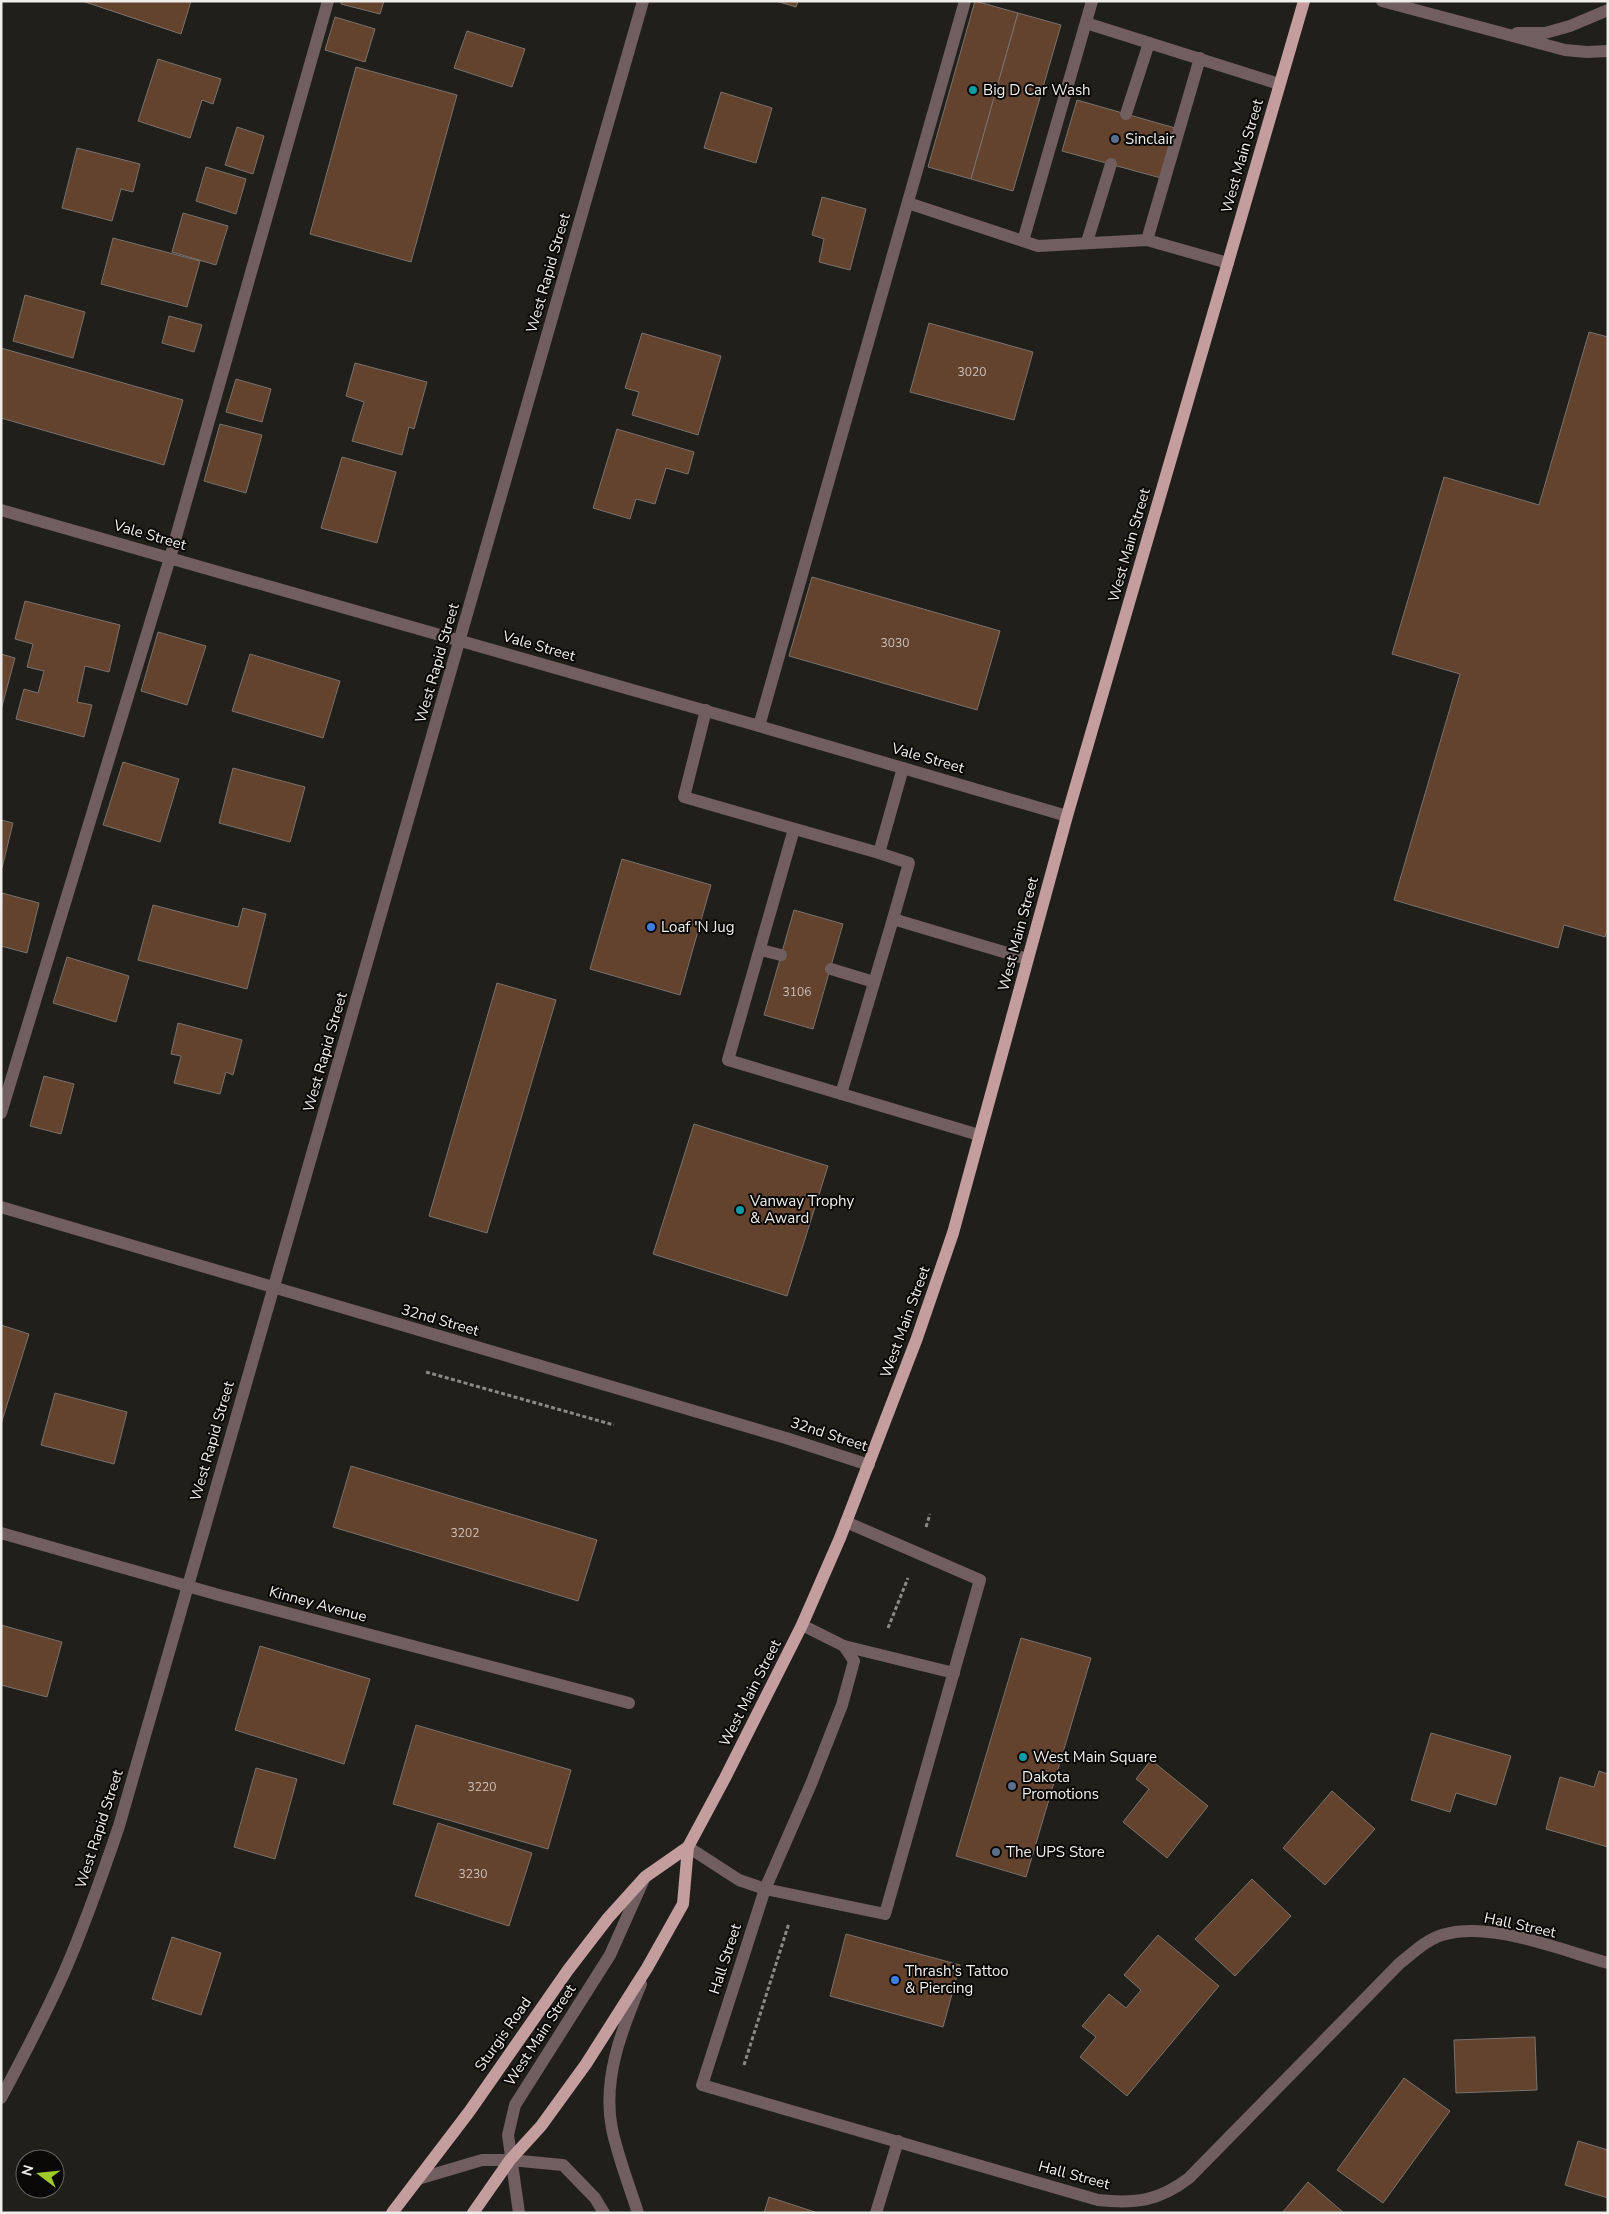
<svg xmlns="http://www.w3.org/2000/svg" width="1609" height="2214" font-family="'Nunito Sans',sans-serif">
<rect width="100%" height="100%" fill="#211f1a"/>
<g fill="#63422e" stroke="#79726e">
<path d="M82,1H191L181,34Z"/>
<path d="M341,1H384L380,14L341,4Z"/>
<path d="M776,1H798L796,7Z"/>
<path d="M975,1L1018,13L971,179L928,167Z"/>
<path d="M1018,13L1061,25L1013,191L971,179Z"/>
<path d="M335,17L375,29L365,62L325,50Z"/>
<path d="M467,31L525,49L512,87L454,68Z"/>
<path d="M158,59L221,79L213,104L202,100L190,138L138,121Z"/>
<path d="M356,67L457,95L411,262L310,234Z"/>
<path d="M721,92L772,108L756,163L704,148Z"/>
<path d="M1077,100L1175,128L1161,178L1062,151Z"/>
<path d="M237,127L264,136L253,174L225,165Z"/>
<path d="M77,148L140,164L133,192L121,189L112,221L62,208Z"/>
<path d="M206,167L246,179L236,214L196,201Z"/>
<path d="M822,197L866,209L850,270L819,262L824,239L812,235Z"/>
<path d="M183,213L228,226L216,265L172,252Z"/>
<path d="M113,238L200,261L187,307L101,284Z"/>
<path d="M25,295L85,312L73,358L13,341Z"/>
<path d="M169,316L202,325L194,352L162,343Z"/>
<path d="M929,323L1033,352L1014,420L910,392Z"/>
<path d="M1589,332L1608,337V927L1605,937L1564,925L1558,948L1394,900L1460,674L1392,654L1444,477L1539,505Z"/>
<path d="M642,333L721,356L698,435L632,415L639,392L625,388Z"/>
<path d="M1,348L183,400L164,465L1,418Z"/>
<path d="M355,363L427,382L414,429L409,427L402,455L352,441L364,402L346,396Z"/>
<path d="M236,379L271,389L262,422L226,412Z"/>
<path d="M220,424L262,435L246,493L204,481Z"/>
<path d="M617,429L694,452L688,474L666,468L655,504L636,499L630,519L593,508Z"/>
<path d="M342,457L396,472L377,543L321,528Z"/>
<path d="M812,577L1000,631L977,710L789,656Z"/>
<path d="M25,601L120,625L109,672L85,666L77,702L92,705L84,737L16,719L24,689L38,693L44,671L27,667L33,644L15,639Z"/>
<path d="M158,632L206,646L187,705L141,691Z"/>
<path d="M1,654L15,658L1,710Z"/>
<path d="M250,654L340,681L323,738L232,711Z"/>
<path d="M123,762L179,779L160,842L103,825Z"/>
<path d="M233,768L305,787L290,842L219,823Z"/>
<path d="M1,820L13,823L2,868H1Z"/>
<path d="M622,859L711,885L680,995L590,969Z"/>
<path d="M2,893L39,903L27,953L1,946Z"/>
<path d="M153,905L238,927L243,908L266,914L247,989L138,960Z"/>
<path d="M794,910L843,924L813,1029L764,1015Z"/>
<path d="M67,957L129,976L116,1022L53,1003Z"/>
<path d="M497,983L556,1000L487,1233L429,1216Z"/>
<path d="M178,1023L242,1040L233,1075L226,1072L220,1094L174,1083L181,1056L171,1054Z"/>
<path d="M44,1076L74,1084L61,1134L30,1126Z"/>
<path d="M694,1124L828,1166L787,1296L653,1254Z"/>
<path d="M1,1325L29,1334L1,1424Z"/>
<path d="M55,1393L127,1412L114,1464L41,1445Z"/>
<path d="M351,1466L597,1540L578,1601L333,1527Z"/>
<path d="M1,1625L62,1642L47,1697L1,1685Z"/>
<path d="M1021,1638L1091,1658L1026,1877L956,1856Z"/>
<path d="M260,1646L370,1679L344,1764L235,1730Z"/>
<path d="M416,1725L571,1770L548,1849L393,1804Z"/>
<path d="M1431,1733L1511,1756L1496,1805L1456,1793L1450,1812L1411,1800Z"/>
<path d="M1151,1760L1208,1806L1167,1858L1123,1822L1149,1789L1136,1779Z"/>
<path d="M256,1768L297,1779L275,1859L234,1847Z"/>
<path d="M1599,1771L1608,1774V1847L1546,1829L1560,1777L1594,1787Z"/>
<path d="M1332,1791L1375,1829L1325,1885L1283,1848Z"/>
<path d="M438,1823L532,1853L509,1926L415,1896Z"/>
<path d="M1252,1879L1291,1916L1235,1976L1195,1939Z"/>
<path d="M846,1934L960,1965L943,2027L830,1996Z"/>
<path d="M1158,1935L1219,1986L1127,2096L1080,2057L1096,2037L1082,2026L1109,1994L1126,2008L1141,1990L1124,1975Z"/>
<path d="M172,1937L221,1953L201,2015L152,1999Z"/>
<path d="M1535,2037L1537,2090L1456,2093L1454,2040Z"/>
<path d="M1404,2078L1450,2111L1383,2203L1337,2170Z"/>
<path d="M1578,2141L1608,2150V2198L1565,2185Z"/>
<path d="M1308,2182L1344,2213H1282Z"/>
<path d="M769,2197L818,2213H764Z"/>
</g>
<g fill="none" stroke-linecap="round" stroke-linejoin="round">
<g stroke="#8c8a86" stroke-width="3" stroke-dasharray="4 2.5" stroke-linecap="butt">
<path d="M426,1372L614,1425"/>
<path d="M926,1527L930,1514"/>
<path d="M888,1628L908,1578"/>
<path d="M744,2065L789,1923"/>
</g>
<g stroke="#715e5f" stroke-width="12">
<path d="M1086,23L1279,84"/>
<path d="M1126,114L1149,43"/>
<path d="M908,203L1038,246L1147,240L1228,263"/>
<path d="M1147,240L1200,58"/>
<path d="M1023,241L1092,1"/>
<path d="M1087,242L1111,164"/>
<path d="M706,710L684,797L879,853L903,768"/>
<path d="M759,726L965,1"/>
<path d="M794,829L728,1060L979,1135"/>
<path d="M879,853L909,863L893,919"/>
<path d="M761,950L781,955"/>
<path d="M831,969L874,982"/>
<path d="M841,1094L893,919L1027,959"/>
<path d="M1,1113L170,558L328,1"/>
<path d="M844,1646L954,1673"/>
<path d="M765,1889L885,1914L980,1580L846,1522"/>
<path d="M876,2213L898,2141"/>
</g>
<g stroke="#715e5f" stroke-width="12">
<path d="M1382,1L1565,50L1587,52L1608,51"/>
<path d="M1517,33H1545L1570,26L1608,10"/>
<path d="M1,510L759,726L1067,816"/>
<path d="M1,1207L786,1438L869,1465"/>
<path d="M1,1533L219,1595L629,1703"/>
<path d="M802,1625L844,1646L854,1661L842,1705L811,1784L765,1889L702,2085L1098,2200C1136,2204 1159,2201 1189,2178L1400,1963C1413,1953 1426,1940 1442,1935C1488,1920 1561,1950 1608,1963"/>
<path d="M688,1847L739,1880L765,1889"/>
<path d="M1,2098C23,2057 44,2017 63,1975C84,1927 102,1876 119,1826L643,1"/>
</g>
<g stroke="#715e5f" stroke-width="12">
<path d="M418,2179L482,2160H510L563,2165L595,2198L604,2213"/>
<path d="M519,2213L508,2135L515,2105L610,1955L644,1879"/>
<path d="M638,2213C629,2185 618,2157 612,2129C602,2079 622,2029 641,1984"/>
</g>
<g stroke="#c49d9f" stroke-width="12">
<path d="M392,2213L469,2112L568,1970L608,1918L645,1877L688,1847"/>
<path d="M473,2213L510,2160L541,2126L586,2064L647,1968L683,1904L688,1847L725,1778L802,1625L840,1538L917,1338L953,1233L1067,816L1304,1"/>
</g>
</g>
<g fill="#0f9aa8" stroke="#0a0907" stroke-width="2">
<circle cx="973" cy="90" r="5"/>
<circle cx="740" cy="1210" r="5"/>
<circle cx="1023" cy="1757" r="5"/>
</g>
<g fill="#5c6f8a" stroke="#0a0907" stroke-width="2">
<circle cx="1115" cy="139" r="5"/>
<circle cx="1012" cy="1786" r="5"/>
<circle cx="996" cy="1852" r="5"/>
</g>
<g fill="#3f7fe0" stroke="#0a0907" stroke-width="2">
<circle cx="651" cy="927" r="5"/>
<circle cx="895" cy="1980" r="5"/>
</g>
<g text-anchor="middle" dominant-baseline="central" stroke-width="4" stroke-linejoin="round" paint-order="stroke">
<g font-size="12" fill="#cdc3bb">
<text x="972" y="372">3020</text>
<text x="895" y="643">3030</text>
<text x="797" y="992">3106</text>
<text x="465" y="1533">3202</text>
<text x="482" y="1787">3220</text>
<text x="473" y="1874">3230</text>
</g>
<g font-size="15" fill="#f0eeea" stroke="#0a0907" text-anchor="start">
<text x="983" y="90">Big D Car Wash</text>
<text x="1125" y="139">Sinclair</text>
<text x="661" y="927">Loaf 'N Jug</text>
<text x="750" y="1201">Vanway Trophy<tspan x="750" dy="17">&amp; Award</tspan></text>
<text x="1033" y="1757">West Main Square</text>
<text x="1022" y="1777">Dakota<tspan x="1022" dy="17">Promotions</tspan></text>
<text x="1006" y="1852">The UPS Store</text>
<text x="905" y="1971">Thrash's Tattoo<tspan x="905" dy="17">&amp; Piercing</tspan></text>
</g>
<g font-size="15" fill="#f0eeea" stroke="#0a0907">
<text transform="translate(1242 156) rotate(-74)">West Main Street</text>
<text transform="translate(548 273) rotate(-74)">West Rapid Street</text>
<text transform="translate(150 535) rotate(16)">Vale Street</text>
<text transform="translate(1129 545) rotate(-74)">West Main Street</text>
<text transform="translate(539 646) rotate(16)">Vale Street</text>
<text transform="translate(437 663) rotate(-74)">West Rapid Street</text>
<text transform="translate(928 758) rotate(16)">Vale Street</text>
<text transform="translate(1018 934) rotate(-75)">West Main Street</text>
<text transform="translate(325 1052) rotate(-74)">West Rapid Street</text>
<text transform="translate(440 1320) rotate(16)">32nd Street</text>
<text transform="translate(905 1322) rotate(-70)">West Main Street</text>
<text transform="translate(829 1434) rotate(18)">32nd Street</text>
<text transform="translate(212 1441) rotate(-74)">West Rapid Street</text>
<text transform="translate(318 1604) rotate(15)">Kinney Avenue</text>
<text transform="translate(750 1693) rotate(-63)">West Main Street</text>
<text transform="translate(99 1829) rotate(-72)">West Rapid Street</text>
<text transform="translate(1520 1925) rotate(12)">Hall Street</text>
<text transform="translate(725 1959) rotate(-72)">Hall Street</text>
<text transform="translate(503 2034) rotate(-55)">Sturgis Road</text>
<text transform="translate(540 2035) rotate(-57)">West Main Street</text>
<text transform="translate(1074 2175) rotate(15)">Hall Street</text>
</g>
</g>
<rect width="1609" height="2214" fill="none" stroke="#f0eeea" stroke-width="5"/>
<g transform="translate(40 2174) rotate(286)"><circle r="24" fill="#0a0907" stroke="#666562"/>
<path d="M0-4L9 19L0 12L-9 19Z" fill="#a0c92c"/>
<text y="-8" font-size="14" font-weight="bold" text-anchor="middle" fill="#f0eeea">N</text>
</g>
</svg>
